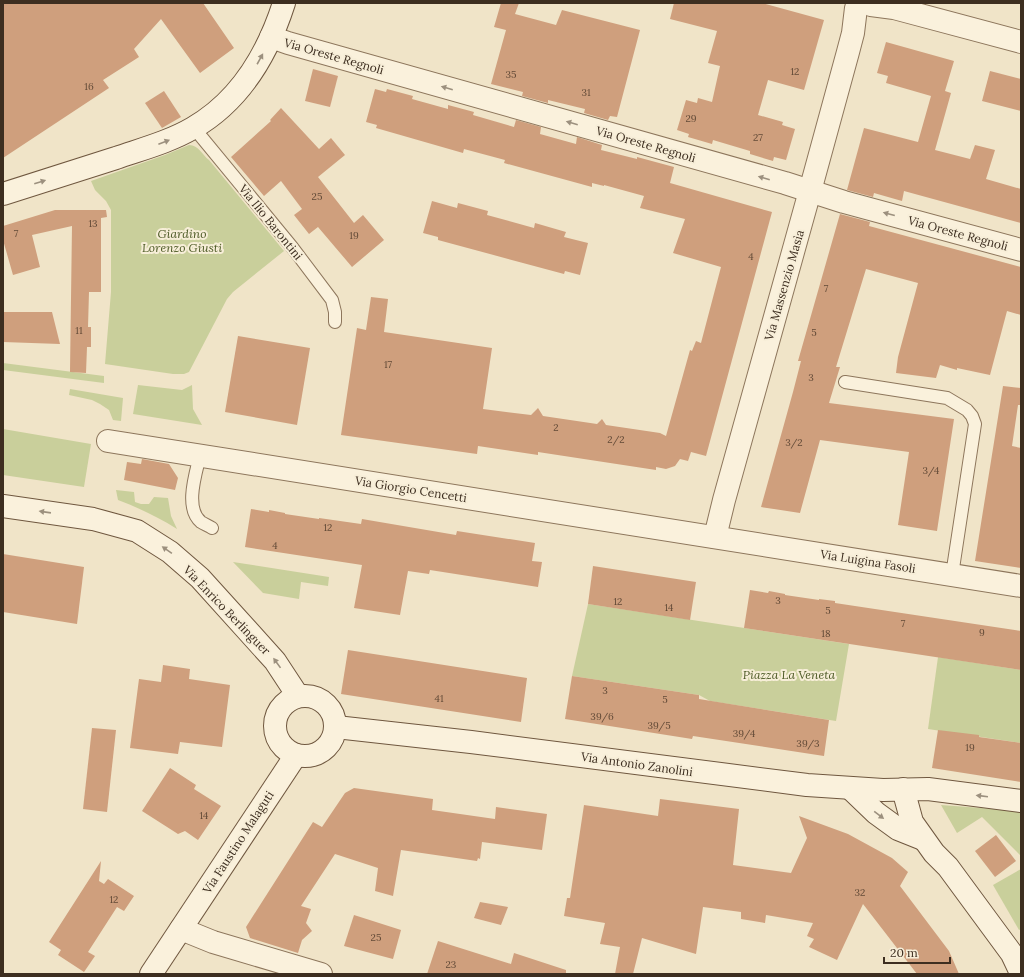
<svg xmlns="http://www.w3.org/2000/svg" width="1024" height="977" font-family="Lora,serif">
<rect width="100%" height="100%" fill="#f0e4c8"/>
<g fill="#c9cf9b">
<path d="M189,145C199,145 202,155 209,160L284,251L233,292L227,299L189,372L184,374H173L105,364L111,292V210L106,201L95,190L91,181L165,155Z"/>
<path d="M3,363L104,376V383L3,370Z"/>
<path d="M138,385L182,390L192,385L193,409L202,425L133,414Z"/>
<path d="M70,389L123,398L121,421L113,420L109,410L100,404L92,400L69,395Z"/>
<path d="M3,429L91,444L84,487L3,475Z"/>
<path d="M116,490L134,492L135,502L141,504H149L154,497L168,498L171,516L177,529C158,517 139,508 118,500Z"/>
<path d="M233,562L329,577L328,586L301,582L299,599L263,593Z"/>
<path d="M588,604L849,644L836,721L710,701L699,695L572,676Z"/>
<path d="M938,657L1021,670V743L928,729Z"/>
<path d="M941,805L1021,811V856L982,817L957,833Z"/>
<path d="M1021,869V929L1019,930L993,885Z"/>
</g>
<g fill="#cf9f7d">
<path d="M3,3H203L234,48L200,73L161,19L134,49L139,57L103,80L109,88L3,158Z"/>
<path d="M501,3H519L515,14L556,25L562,10L640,30L617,117L610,116L608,120L584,113L585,109L548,100V103L522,96L523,92L491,84L506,30L494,27Z"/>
<path d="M674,3H762L824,20L804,90L768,80L758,115L783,122L782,125L795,129L786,160L774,157L773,161L750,154V151L713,140L712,144L688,137L689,134L677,130L686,100L697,103L698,98L712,102L720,66L708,63L717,31L670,19Z"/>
<path d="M886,42L954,61L945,91L951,93L935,150L970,159L975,145L995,150L986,179L1021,189V223L904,191L902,201L874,193L873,197L847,190L864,128L918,142L931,96L886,83L888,76L877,73Z"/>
<path d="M313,69L338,76L330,107L305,101Z"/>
<path d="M990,71L1021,79V111L982,101Z"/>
<path d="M375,89L386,92L387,89L413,96L412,99L448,109V105L474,112L473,115L514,127L516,120L541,127L540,134L576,144L577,137L602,145L601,150L637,159V157L674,167L670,183L772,212L706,456L691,452L688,461L680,459L675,466L666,469L656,467V470L538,452V455L478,446L477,454L341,435L357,328L366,330L371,297L388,299L384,332L492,348L483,409L531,415L538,408L543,416L597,424L602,419L606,425L660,433L666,436L690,350L692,351L696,341L701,343L721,267L673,253L685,219L640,208L644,196L604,185V186L592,183V187L504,163L505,160L464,149L463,153L376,128L377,125L366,122Z"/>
<path d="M164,91L181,117L162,128L145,103Z"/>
<path d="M281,108L319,149L331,138L345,155L318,177L354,223L363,215L384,240L352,267L318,227L309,234L294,215L302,209L281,181L264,196L231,157L271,121L270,120Z"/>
<path d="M432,201L457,208L458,203L488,211L487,215L534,228L535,223L566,232L564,237L588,243L580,275L565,271L564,274L438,240V237L423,233Z"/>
<path d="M55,210H106L107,217L101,218V292H89L88,327H91V347H87L86,373L70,372L72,226L32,235L40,267L13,275L3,240V226Z"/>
<path d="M840,214L870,222L869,226L1021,267V315L1007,311L990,375L957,368V370L940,365L936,378L896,373L898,357L918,283L866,269L836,367H840L829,403L954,419L937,531L898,525L909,452L820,440L800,513L761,507L793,392L801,361H798Z"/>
<path d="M3,312H52L60,344L3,342Z"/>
<path d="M238,336L310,348L297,425L225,412Z"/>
<path d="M1003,386L1021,388V405H1018L1012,446L1021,448V568L975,561Z"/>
<path d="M142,459L169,464L178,478L175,490L124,480L127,462L141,464Z"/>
<path d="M251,509L269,512V510L285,513V514L319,519V518L361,524L362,519L456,535L457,531L535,543L532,561L542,562L538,587L430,570L429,574L408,571L400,615L354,608L362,565L245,547Z"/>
<path d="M3,554L84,567L77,624L3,612Z"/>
<path d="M593,566L696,582L690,620L588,604Z"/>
<path d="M750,590L768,593L769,591L785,594V595L819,600V599L835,601V603L1021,631V670L744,628Z"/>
<path d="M348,650L527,678L521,722L341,694Z"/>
<path d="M163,665L190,669L189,679L230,685L222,747L180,742L178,754L130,748L139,679L161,682Z"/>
<path d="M572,676L699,695V699L829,720L824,756L693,736L692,739L565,719Z"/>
<path d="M92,728L116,730L107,812L83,809Z"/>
<path d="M938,730L979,735V737L1021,743V782L932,768Z"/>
<path d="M170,768L196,785L194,789L221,806L198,840L185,831L178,834L142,811Z"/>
<path d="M354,788L433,799L432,810L495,819L496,807L547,814L542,850L482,842L480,859L478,858L477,861L401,850L393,896L375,891L378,868L335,854L301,906L311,909L306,923L312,931L302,940L298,953L250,938L246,927L313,822L322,827L345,793Z"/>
<path d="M660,799L739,809L733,865L791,873L807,838L799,816L848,834L892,858L908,872L900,886L949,951L959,974H917L863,904L837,960L809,947L814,939L807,936L813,923L766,915L765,923L741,919V912L703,907L696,954L642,938L633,974H615L620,947L600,944L605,923L564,916L567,898H570L584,805L658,816Z"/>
<path d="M996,835L1016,861L995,877L975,851Z"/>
<path d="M101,861L99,881L104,884L108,879L134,896L124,911L117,907L88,952L95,956L84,972L58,955L61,950L49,942Z"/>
<path d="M480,902L508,907L501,925L474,918Z"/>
<path d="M354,915L401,930L393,959L344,946Z"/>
<path d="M438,941L511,964L514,953L566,970V974H427Z"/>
</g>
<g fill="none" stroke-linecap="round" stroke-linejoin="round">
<defs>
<g id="lane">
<path d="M194,128L292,247L332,300L335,312V322"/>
<path d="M845,382L947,398L967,410L972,416L975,424L952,575"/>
<path d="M200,455C196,473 184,508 201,522C204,524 209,526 212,528"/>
</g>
<g id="street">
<path d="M871,5L894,8L1021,42"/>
<path d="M271,37L288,43L785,183L844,202L1021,250"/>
<path d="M108,441L1021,586"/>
<path d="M715,537L724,500L810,191L848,52L853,33L856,8"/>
<path d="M181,929L213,942L321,974"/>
</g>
<g id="secondary">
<path d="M3,194C41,182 79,170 116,158C142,149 169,142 193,128C240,101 268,53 284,3"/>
<path d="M3,506L93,519L137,531L170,552L200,578L275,661L298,696"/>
<circle cx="305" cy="726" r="30"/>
<path d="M336,727L471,742L807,785L883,790L928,789L1021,801"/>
<path d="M851,789L876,813L898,829L923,839"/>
<path d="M903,789L912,822L934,853L948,867L1012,954L1021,973"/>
<path d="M151,974L296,755"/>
</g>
</defs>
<use href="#lane" stroke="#8d765c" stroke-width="14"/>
<use href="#street" stroke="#8d765c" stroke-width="24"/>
<use href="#secondary" stroke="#6f573f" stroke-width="24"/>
<use href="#lane" stroke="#faf1dc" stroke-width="12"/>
<use href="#street" stroke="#faf1dc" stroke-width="22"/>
<use href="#secondary" stroke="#faf1dc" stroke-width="22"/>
</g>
<defs><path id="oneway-solid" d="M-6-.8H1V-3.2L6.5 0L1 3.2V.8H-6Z"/></defs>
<g fill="#9c907e">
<use href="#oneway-solid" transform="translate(260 59) rotate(-61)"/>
<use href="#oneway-solid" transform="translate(447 88) rotate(-164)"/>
<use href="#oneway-solid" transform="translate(572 123) rotate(-164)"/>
<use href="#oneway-solid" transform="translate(164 142) rotate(-21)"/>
<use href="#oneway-solid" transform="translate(764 178) rotate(-164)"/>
<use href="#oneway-solid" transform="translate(40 182) rotate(-17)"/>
<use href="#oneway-solid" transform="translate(889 214) rotate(-165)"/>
<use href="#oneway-solid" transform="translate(45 512) rotate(-172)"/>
<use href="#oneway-solid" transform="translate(167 550) rotate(-145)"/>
<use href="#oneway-solid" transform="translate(277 663) rotate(-126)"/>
<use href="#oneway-solid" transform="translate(982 796) rotate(-173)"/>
<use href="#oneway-solid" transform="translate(879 815) rotate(37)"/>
</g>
<g text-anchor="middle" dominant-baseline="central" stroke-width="4" stroke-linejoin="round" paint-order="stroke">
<g font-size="10" fill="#624a37">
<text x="795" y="71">12</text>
<text x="511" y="74">35</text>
<text x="89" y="86">16</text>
<text x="586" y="92">31</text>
<text x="691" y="118">29</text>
<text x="758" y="137">27</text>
<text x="317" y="196">25</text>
<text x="93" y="223">13</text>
<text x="16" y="233">7</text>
<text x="354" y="235">19</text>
<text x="751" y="256">4</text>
<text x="826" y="288">7</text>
<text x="79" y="330">11</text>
<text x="814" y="332">5</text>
<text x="388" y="364">17</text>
<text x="811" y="377">3</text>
<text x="556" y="427">2</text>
<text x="616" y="439">2/2</text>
<text x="794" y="442">3/2</text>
<text x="931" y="470">3/4</text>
<text x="328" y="527">12</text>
<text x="275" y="545">4</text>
<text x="778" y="600">3</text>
<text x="618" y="601">12</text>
<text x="669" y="607">14</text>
<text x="828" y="610">5</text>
<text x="903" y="623">7</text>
<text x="982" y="632">9</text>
<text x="826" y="633">18</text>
<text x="605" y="690">3</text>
<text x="439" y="698">41</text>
<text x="665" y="699">5</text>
<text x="602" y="716">39/6</text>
<text x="659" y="725">39/5</text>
<text x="744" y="733">39/4</text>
<text x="808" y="743">39/3</text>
<text x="970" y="747">19</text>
<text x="204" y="815">14</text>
<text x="860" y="892">32</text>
<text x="114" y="899">12</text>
<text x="376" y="937">25</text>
<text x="451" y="964">23</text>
</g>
<g font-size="12" fill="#3d2e20" stroke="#f7eed8">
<text transform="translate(334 56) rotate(16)">Via Oreste Regnoli</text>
<text transform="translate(646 144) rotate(16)">Via Oreste Regnoli</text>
<text transform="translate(271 222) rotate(51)">Via Ilio Barontini</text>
<text transform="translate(958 233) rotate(15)">Via Oreste Regnoli</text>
<text transform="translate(784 285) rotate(-74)">Via Massenzio Masìa</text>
<text transform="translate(411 489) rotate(9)">Via Giorgio Cencetti</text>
<text transform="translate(868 561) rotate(9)">Via Luigina Fasoli</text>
<text transform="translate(227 610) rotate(46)">Via Enrico Berlinguer</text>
<text transform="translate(637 764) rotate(8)">Via Antonio Zanolini</text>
<text transform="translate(238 842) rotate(-57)">Via Faustino Malaguti</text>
</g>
<g font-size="12" font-style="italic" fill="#4d5a26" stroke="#f7eed8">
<text x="182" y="233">Giardino<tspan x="182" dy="14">Lorenzo Giusti</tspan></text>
<text x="789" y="674">Piazza La Veneta</text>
</g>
</g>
<rect width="1024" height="977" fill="none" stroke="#3d2e20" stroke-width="8"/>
<path d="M884 957v6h66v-6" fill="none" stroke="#3d2e20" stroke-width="2"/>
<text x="890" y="957" font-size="12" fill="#3d2e20" stroke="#f7eed8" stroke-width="3" paint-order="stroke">20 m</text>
</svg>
